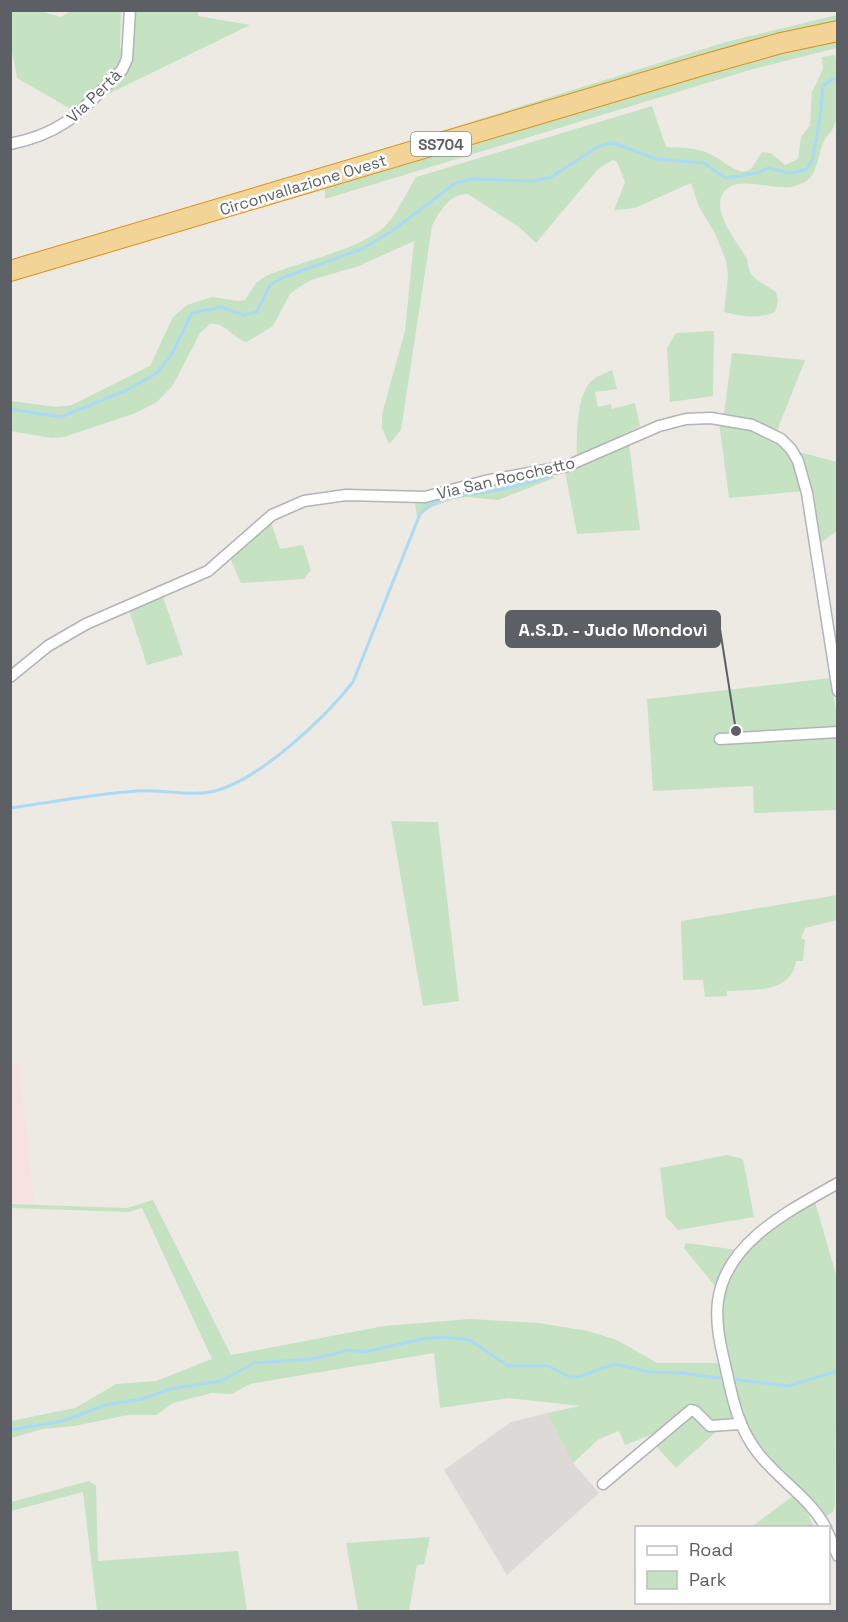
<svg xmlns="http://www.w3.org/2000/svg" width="848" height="1622" font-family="'Space Grotesk',sans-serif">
<rect width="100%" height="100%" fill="#edeae4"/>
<path fill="#dcd9d6" d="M547,1413L573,1463L599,1493L507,1575L444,1470L511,1422Z"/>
<path fill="#f8e2e1" d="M11,1051L12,1066L19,1065L34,1203L11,1204Z"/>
<g fill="#c5e2c3">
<path d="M10,11H40L61,17L71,11H121L120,48L124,51V63L76,112L17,78L11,46Z"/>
<path d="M133,11H198V16L250,25L94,101L126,71Z"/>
<path d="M837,15V23L311,172L726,42Z"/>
<path d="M837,39V48L753,69L325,199V189L777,53Z"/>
<path d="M835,55C839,75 842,103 835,123C833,131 826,136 823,143C815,164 819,182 790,187C773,189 745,179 731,186C702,203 739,243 747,259C749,266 748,271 753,276C759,283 769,286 776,292L778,301L775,312C757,320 743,316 724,312L728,277L726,261L716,235L699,207L691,183L635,208L614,210L625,182L617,162L613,160L598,169L536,243L519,227L468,194C450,193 439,212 432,226L401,430L389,444L382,428V414L405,331L414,241L359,266L311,280L298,288L290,294L273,326L247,342C232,339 226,321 210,324L200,333L173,385L157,402L136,413L64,437L52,438L11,431V401L56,407L72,405L150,366L173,317L187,305L212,297L238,301L245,300L256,283L266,276C298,262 363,249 386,225C398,212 407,192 416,177L652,106L666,147C682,148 698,147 712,155C725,161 730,170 745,172L751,169L762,152L771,153L785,165L798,159L801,137L810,125L812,92L823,69L822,57Z"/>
<path d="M714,331L713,396L670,402L667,348L676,333Z"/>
<path d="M732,353L805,360L777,431L751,420L724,414Z"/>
<path d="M612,370L617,389L595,392L598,407L611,404L612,409L635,403L640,426L577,458C577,438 575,392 594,379C599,375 606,373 612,370Z"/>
<path d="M719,423C744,427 779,434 793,459C798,468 800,481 803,491L729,498Z"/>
<path d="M629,444L640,530L577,534L565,471Z"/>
<path d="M799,452L837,462V531L819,544Z"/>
<path d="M553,473L554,478L498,500L466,497L454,499L432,507L417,517L415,503L471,489Z"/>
<path d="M271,522L280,549L303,545L311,570L304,579L241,583L231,560Z"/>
<path d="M163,597L183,655L147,665L129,610Z"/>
<path d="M831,678L837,718V810L754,813L753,786L653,791L647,699Z"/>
<path d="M391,821L438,822L459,1001L423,1006Z"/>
<path d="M837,895V920L805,928L801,938L805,940L803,961H796C791,994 753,989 727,991V996L705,997L703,980H683L681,921Z"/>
<path d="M727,1155L743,1159L754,1217L678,1230L666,1217L660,1168Z"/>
<path d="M153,1200L231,1355L384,1326L470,1319L539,1323L588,1331L617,1340L657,1363H720L734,1421L713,1423L697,1409L663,1430L625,1445L619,1431L599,1439L573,1463L547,1413L580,1406L509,1398L440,1408L434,1353L250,1384L232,1394L212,1393L173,1403L156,1415H128L74,1426L43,1429L11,1438V1421L75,1408L116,1384L156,1381L212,1359L142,1208L128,1212L11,1208L10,1204L127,1208Z"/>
<path d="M815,1202L837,1278L835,1505L833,1512L827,1516C808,1505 755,1445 744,1425C739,1415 738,1400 735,1389C727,1354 713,1315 729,1281C747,1243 780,1222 815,1202Z"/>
<path d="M686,1243L731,1249L737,1252L719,1284L715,1286L684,1248Z"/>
<path d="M691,1414L718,1430L676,1468L655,1445Z"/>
<path d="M89,1481L96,1486L98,1561L238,1551L247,1611H97L83,1492L11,1511V1502Z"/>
<path d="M793,1496L804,1506L814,1527L750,1528Z"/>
<path d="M430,1537L424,1564L417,1565L409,1611H358L346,1543Z"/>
</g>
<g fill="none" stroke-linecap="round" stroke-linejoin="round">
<g stroke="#abdaf6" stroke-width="3">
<path d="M10,409L61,417L127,390L157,373L173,352L192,313L221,307L244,315L257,312L270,285L284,277L362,249L392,231L454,184L471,179L534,181L551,177L599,146L613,143L656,159L704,163L726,178L757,173L768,168L788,173L797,172L806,169L812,161L820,118L823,86L832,79H838"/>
<path d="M10,808C53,802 95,794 137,791C163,789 190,797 215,791C260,779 324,719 353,682L420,514C440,492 472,496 498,490C515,487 531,481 548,477"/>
<path d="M732,1379L787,1386L838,1371"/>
<path d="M10,1430L63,1421L105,1405L142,1399L170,1389L221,1381L254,1363L313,1359L349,1350L365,1352L421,1339L442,1337L470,1340L508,1366H548L570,1377H579L615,1364L650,1372L682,1373L725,1379"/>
</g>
<defs>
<g id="street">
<path d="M10,144C67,133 83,108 122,70L127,59L130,10"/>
<path d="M10,677L48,646L86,624L208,571L272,515L304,501L346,495L425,497L485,481L567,466L659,426L686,419L711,418L752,425L781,439L791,449L798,461L807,493L838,691"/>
<path d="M720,739L838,732"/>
<path d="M603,1484L691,1410L695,1411L710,1426L739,1424"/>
<path d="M826,1528C810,1498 779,1480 758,1453C738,1427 733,1401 726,1369C721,1348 715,1324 718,1301C726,1241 791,1210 838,1183"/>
<path d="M828,1533L838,1556"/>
</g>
<path id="highway" d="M10,271L703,65L781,43L838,31"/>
</defs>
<use href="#street" stroke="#b1b4b8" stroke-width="13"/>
<use href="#highway" stroke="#da9017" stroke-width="22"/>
<use href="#street" stroke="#fff" stroke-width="10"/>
<use href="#highway" stroke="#f2d596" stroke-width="20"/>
</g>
<g text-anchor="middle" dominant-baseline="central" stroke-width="5" stroke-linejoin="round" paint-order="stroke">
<rect fill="#fff" stroke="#8d8f92" stroke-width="1.5" x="411" y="132" width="60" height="24" rx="4.5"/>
<g font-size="15" font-weight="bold" fill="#5c5f63">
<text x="441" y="144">SS704</text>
</g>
<g font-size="16" fill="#5c5f63" stroke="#fff">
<text transform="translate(94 96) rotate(-44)">Via Pertà</text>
<text transform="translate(303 185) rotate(-17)">Circonvallazione Ovest</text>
<text transform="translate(506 478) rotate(-13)">Via San Rocchetto</text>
</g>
</g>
<path fill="none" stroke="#5c5f63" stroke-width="2" d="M736 731L720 629"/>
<circle fill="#5c5f63" stroke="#fff" stroke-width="2" cx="736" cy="731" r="6"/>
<rect fill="#5c5f63" stroke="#5c5f63" stroke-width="2" x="506" y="611" width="214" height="36" rx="6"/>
<g font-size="18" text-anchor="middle" font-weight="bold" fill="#fff">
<text x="613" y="636">A.S.D. - Judo Mondovì</text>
</g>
<rect width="848" height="1622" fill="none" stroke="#5c5f63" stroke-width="24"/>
<rect x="635" y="1526" width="195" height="78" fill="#ffffff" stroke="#bebfc1" stroke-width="1.5"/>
<rect x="647" y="1546" width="30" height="9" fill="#ffffff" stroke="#bebfc1" stroke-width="1.5"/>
<text x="689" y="1556" font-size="18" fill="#5c5f63">Road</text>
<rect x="647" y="1571" width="30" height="18" fill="#c5e2c3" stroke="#bebfc1" stroke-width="1.5"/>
<text x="689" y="1586" font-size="18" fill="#5c5f63">Park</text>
</svg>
